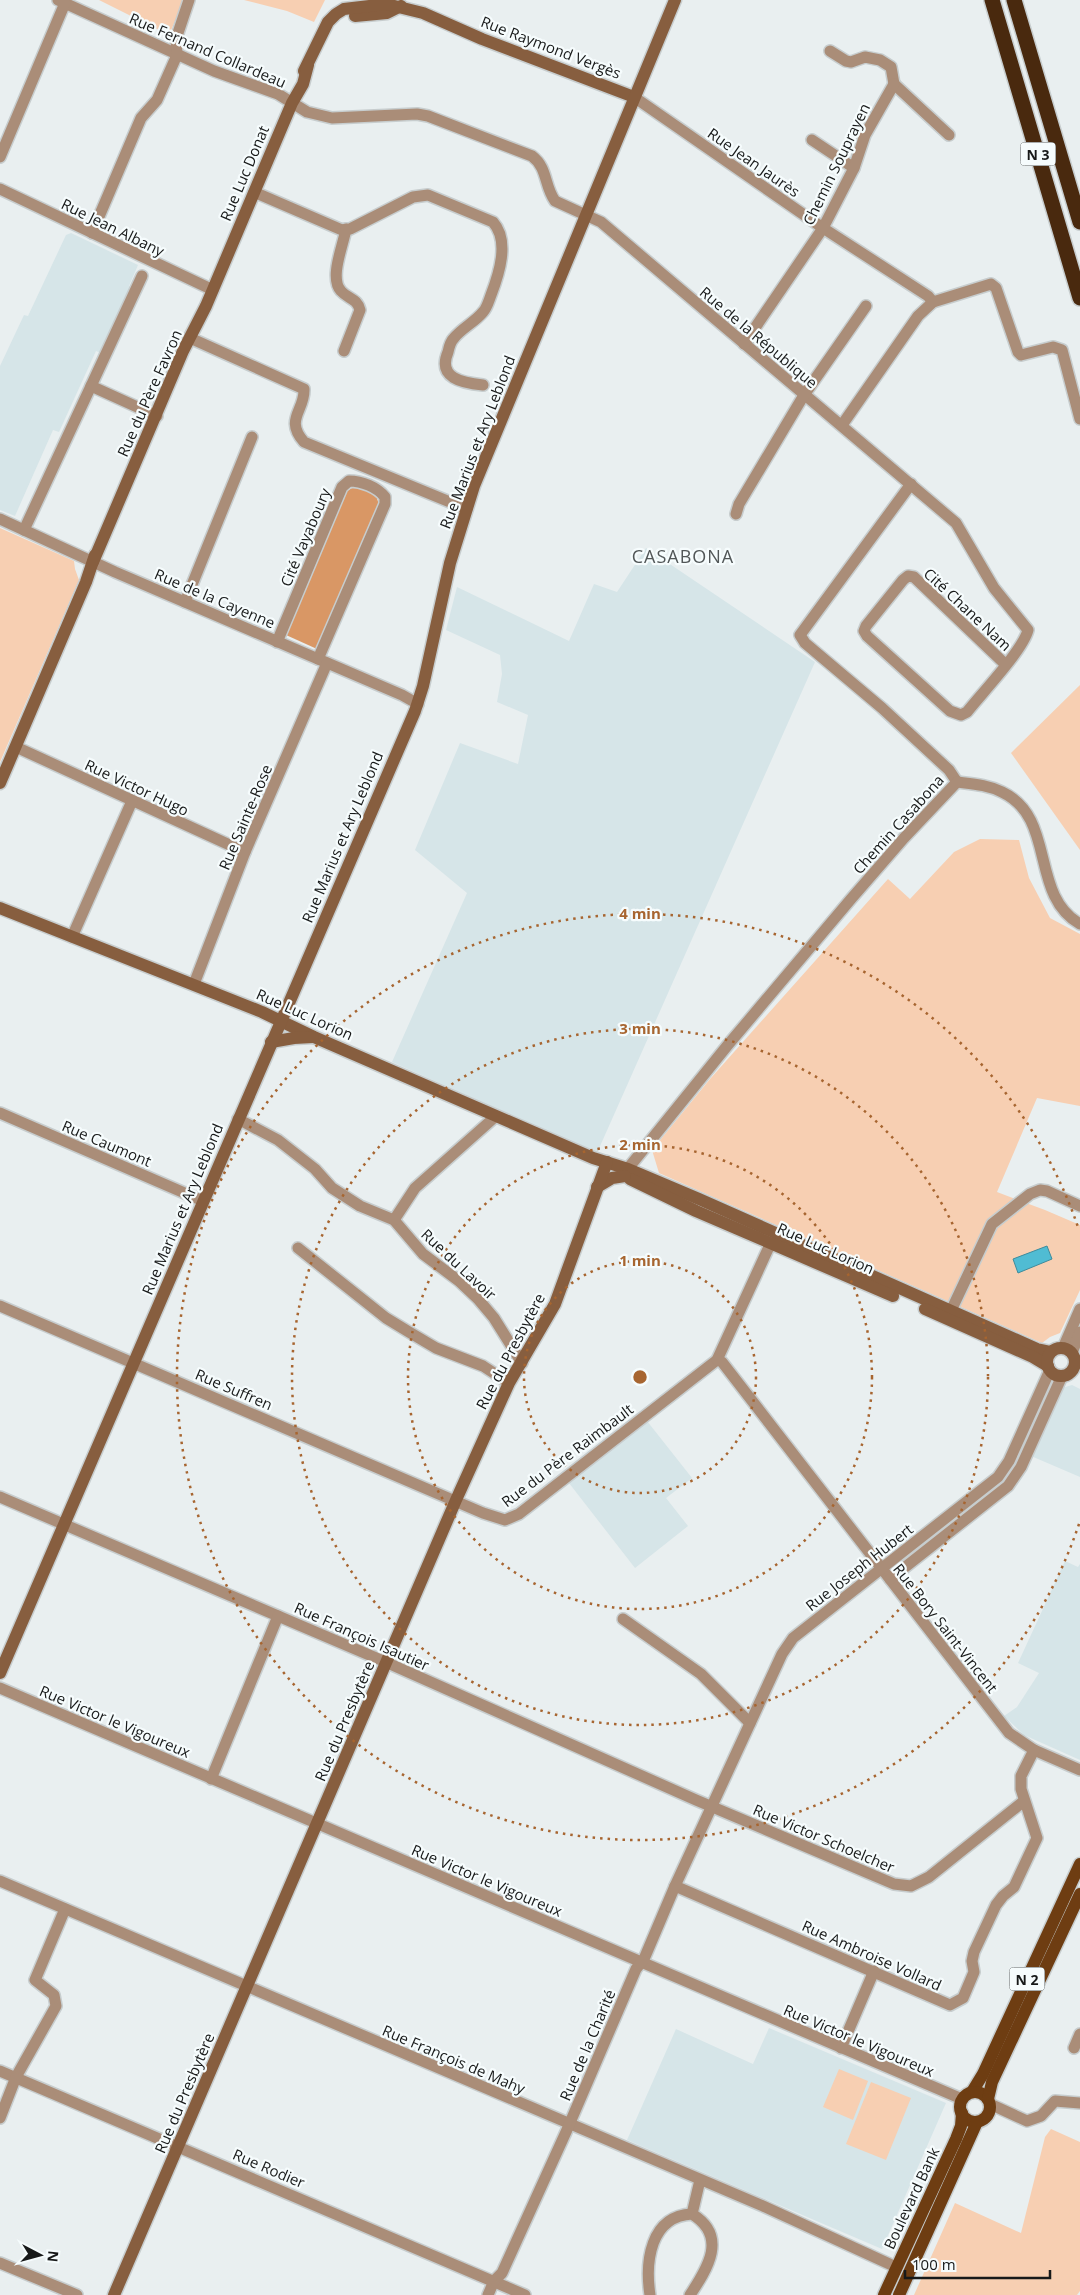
<svg xmlns="http://www.w3.org/2000/svg" width="1080" height="2295" font-family="'Open Sans',sans-serif">
<rect width="100%" height="100%" fill="#e9eff0"/>
<g fill="#d6e5e8">
<path d="M71,233L138,265L129,286L133,288L103,354L96,351L59,432L53,430L15,516L0,510V366L24,315L28,316L66,235Z"/>
<path d="M646,548L815,662L597,1153L392,1062L467,893L415,850L460,743L518,764L528,715L497,702L502,674L500,655L446,630L457,587L569,641L594,584L617,592Z"/>
<path d="M1072,1385L1080,1389V1477L1031,1456L1062,1388Z"/>
<path d="M647,1421L692,1478L666,1498L688,1526L635,1568L569,1483Z"/>
<path d="M1065,1561L1078,1567L1080,1564V1760L1024,1735L1004,1716L1017,1707L1039,1673L1018,1663Z"/>
<path d="M769,2028L946,2103L882,2249L627,2140L676,2029L753,2064Z"/>
</g>
<g fill="#f7cfb2">
<path d="M99,0H184L169,35Z"/>
<path d="M244,0H325L314,22L287,11Z"/>
<path d="M0,528L74,561L75,569L79,580L0,762Z"/>
<path d="M1080,685V850L1011,753Z"/>
<path d="M980,839L1019,840L1029,878L1050,918L1080,934V1106L1037,1098L997,1192L1045,1210L1080,1225V1290L1060,1333L1050,1337L1042,1343L659,1173L652,1150L710,1079L888,879L910,899L954,852Z"/>
<path d="M839,2069L868,2081L853,2120L823,2107Z"/>
<path d="M871,2082L911,2098L886,2160L846,2144Z"/>
<path d="M1051,2129L1080,2142V2291L1077,2295H914L955,2203L1021,2233L1045,2137Z"/>
</g>
<path fill="#d99765" d="M352,488H360L376,495L379,505L317,649L286,635L347,491Z"/>
<path fill="#50bcd3" stroke="#3f8b9b" d="M1047,1246L1052,1259L1018,1273L1013,1259Z"/>
<g fill="none" stroke-linecap="round" stroke-linejoin="round">
<defs>
<g id="street">
<path d="M58,0L214,71L278,94L307,112L332,118L417,114L428,116L532,156C548,168 544,186 555,201L601,222L956,523L994,588L1028,630C1023,650 982,693 967,712L961,715L950,711L867,636L864,631L866,626L903,580L908,576L914,577L1005,664"/>
<path d="M830,51L846,61L851,62L865,57L880,60L891,67L894,84"/>
<path d="M894,84L949,135"/>
<path d="M634,97L823,228L928,296L933,302"/>
<path d="M812,140L854,168"/>
<path d="M0,157L65,3"/>
<path d="M0,189L213,290"/>
<path d="M254,192L342,230L350,229L413,197L428,195L493,222C510,241 499,274 491,295C489,300 487,308 483,312C475,322 462,328 454,338C451,341 449,347 448,352C437,378 462,383 483,385"/>
<path d="M92,233L141,118L157,100L177,55L176,39L189,0"/>
<path d="M190,338L304,389C305,411 284,419 304,442L467,509"/>
<path d="M744,344L823,228L854,168L865,135L894,84"/>
<path d="M344,351L360,310C357,298 348,299 341,291C329,278 343,246 346,229"/>
<path d="M91,386L142,276"/>
<path d="M842,425L918,316L933,302L991,284L996,288L1018,352L1021,355L1053,347L1062,350L1080,419"/>
<path d="M911,484L800,635L805,643L882,708L949,770L957,782"/>
<path d="M736,514L739,504L804,395L866,306"/>
<path d="M0,519L115,572L402,695L418,704"/>
<path d="M24,530L91,386L157,416"/>
<path d="M185,602L252,437"/>
<path d="M277,642L342,487L349,481C362,481 377,487 385,497V504L318,659"/>
<path d="M16,747L245,852"/>
<path d="M957,782C973,784 988,785 1002,792C1057,818 1029,895 1080,924"/>
<path d="M72,937L132,801"/>
<path d="M194,984L245,852L327,663"/>
<path d="M0,1113L203,1201"/>
<path d="M238,1119L278,1140L315,1169L332,1188L360,1206L394,1220L423,1254L459,1281L478,1299L494,1318L522,1363"/>
<path d="M625,1176L630,1166L727,1046L851,899L904,838L957,782"/>
<path d="M394,1220L415,1188L496,1116"/>
<path d="M298,1248L386,1318L409,1332L436,1348L483,1366L509,1383"/>
<path d="M0,1306L483,1513L505,1520L519,1514L717,1360L768,1249L773,1243L780,1241"/>
<path d="M948,1317L992,1224L1030,1194L1040,1190L1047,1191L1080,1206"/>
<path d="M1063,1348L1080,1309"/>
<path d="M1072,1353L1080,1332"/>
<path d="M717,1360L722,1362L1009,1733L1034,1750L1080,1770"/>
<path d="M0,1497L381,1660L696,1800L894,1884L911,1886L929,1877L1024,1801"/>
<path d="M890,1579L1008,1486L1021,1467L1062,1376"/>
<path d="M623,1619L701,1674L750,1723"/>
<path d="M0,1688L962,2099"/>
<path d="M211,1779L278,1616"/>
<path d="M0,1881L763,2206L896,2267"/>
<path d="M675,1886L950,2005L963,1998L974,1972L972,1961L974,1952L996,1905L1003,1896L1014,1887L1037,1838L1021,1789V1776L1034,1750"/>
<path d="M841,2048L874,1971"/>
<path d="M1074,2048L1080,2034"/>
<path d="M0,2071L525,2295"/>
<path d="M990,2104L1027,2121L1041,2116L1055,2101L1080,2103"/>
<path d="M0,2118L16,2077L56,2006L54,1995L35,1980L65,1909"/>
<path d="M692,2214L700,2180"/>
<path d="M0,2263L77,2295"/>
<path d="M488,2295L494,2281L502,2273L566,2132L636,1969L644,1959L675,1886L782,1654L793,1638L998,1477L1009,1461L1050,1370"/>
<path d="M650,2295C645,2262 650,2216 692,2214C728,2236 708,2268 690,2295"/>
</g>
<g id="secondary">
<path d="M355,16L387,13L401,6"/>
<path d="M304,71L328,22L336,14L344,9L386,4L423,13L482,39L634,97"/>
<path d="M93,562L183,351L206,306L292,103L303,84L308,65"/>
<path d="M0,783L86,582L95,555"/>
<path d="M0,908L262,1012L314,1037L593,1158L628,1169L699,1199L1037,1349L1051,1352"/>
<path d="M271,1042L294,1038L313,1037"/>
<path d="M630,1179L696,1211L893,1296"/>
<path d="M597,1187L612,1178L625,1176"/>
<path d="M925,1309L1033,1357L1048,1366"/>
<circle cx="1061" cy="1362" r="14"/>
<path d="M0,1673L415,711L423,686L450,563L474,486L675,0"/>
<path d="M114,2295L456,1500L509,1383L555,1304L607,1162"/>
</g>
<g id="primary">
<path d="M972,2092L983,2074L1080,1864"/>
<circle cx="975" cy="2107" r="15"/>
<path d="M988,2099L992,2082L1080,1894"/>
<path d="M884,2295L956,2139L961,2126L962,2113"/>
<path d="M899,2295L977,2122"/>
</g>
<g id="highway">
<path d="M992,0L1080,298"/>
<path d="M1014,0L1080,222"/>
</g>
</defs>
<use href="#street" stroke="#c7cdce" stroke-width="14"/>
<use href="#secondary" stroke="#c7cdce" stroke-width="15"/>
<use href="#primary" stroke="#c7cdce" stroke-width="15"/>
<use href="#highway" stroke="#c7cdce" stroke-width="18"/>
<use href="#street" stroke="#aa8d78" stroke-width="11"/>
<use href="#secondary" stroke="#875e3f" stroke-width="12"/>
<use href="#primary" stroke="#6e3d12" stroke-width="12"/>
<use href="#highway" stroke="#49290e" stroke-width="15"/>
</g>
<g fill="none" stroke="#a76530" stroke-width="2.5" stroke-dasharray="2.5 5">
<circle cx="640" cy="1377" r="116"/>
<circle cx="640" cy="1377" r="232"/>
<circle cx="640" cy="1377" r="348"/>
<path d="M1079 1524A463 463 0 1 1 1079 1230"/>
</g>
<g text-anchor="middle" dominant-baseline="central" stroke-width="4.5" stroke-linejoin="round" paint-order="stroke">
<g fill="#f6fcfd" stroke="#5a5d5d" stroke-width="1">
<rect x="1020.5" y="142.5" width="35" height="23" rx="4"/>
<rect x="1009.5" y="1967.5" width="35" height="23" rx="4"/>
</g>
<g font-size="14" font-weight="bold" fill="#171919">
<text x="1038" y="154">N 3</text>
<text x="1027" y="1979">N 2</text>
</g>
<g font-size="15" fill="#171919" stroke="#f6fcfd">
<text transform="translate(551 47) rotate(21)">Rue Raymond Vergès</text>
<text transform="translate(208 50) rotate(23)">Rue Fernand Collardeau</text>
<text transform="translate(754 162) rotate(35)">Rue Jean Jaurès</text>
<text transform="translate(836 164) rotate(-64)">Chemin Souprayen</text>
<text transform="translate(244 173) rotate(-67)">Rue Luc Donat</text>
<text transform="translate(113 227) rotate(26)">Rue Jean Albany</text>
<text transform="translate(759 337) rotate(40)">Rue de la République</text>
<text transform="translate(149 393) rotate(-66)">Rue du Père Favron</text>
<text transform="translate(477 442) rotate(-69)">Rue Marius et Ary Leblond</text>
<text transform="translate(305 537) rotate(-67)">Cité Vayaboury</text>
<text transform="translate(215 598) rotate(23)">Rue de la Cayenne</text>
<text transform="translate(968 609) rotate(43)">Cité Chane Nam</text>
<text transform="translate(137 787) rotate(25)">Rue Victor Hugo</text>
<text transform="translate(245 817) rotate(-67)">Rue Sainte-Rose</text>
<text transform="translate(898 824) rotate(-48)">Chemin Casabona</text>
<text transform="translate(342 837) rotate(-67)">Rue Marius et Ary Leblond</text>
<text transform="translate(305 1014) rotate(24)">Rue Luc Lorion</text>
<text transform="translate(107 1143) rotate(23)">Rue Caumont</text>
<text transform="translate(182 1209) rotate(-67)">Rue Marius et Ary Leblond</text>
<text transform="translate(826 1248) rotate(24)">Rue Luc Lorion</text>
<text transform="translate(459 1264) rotate(43)">Rue du Lavoir</text>
<text transform="translate(510 1351) rotate(-62)">Rue du Presbytère</text>
<text transform="translate(234 1389) rotate(23)">Rue Suffren</text>
<text transform="translate(567 1455) rotate(-37)">Rue du Père Raimbault</text>
<text transform="translate(859 1567) rotate(-38)">Rue Joseph Hubert</text>
<text transform="translate(946 1628) rotate(52)">Rue Bory Saint-Vincent</text>
<text transform="translate(362 1636) rotate(24)">Rue François Isautier</text>
<text transform="translate(115 1721) rotate(23)">Rue Victor le Vigoureux</text>
<text transform="translate(344 1721) rotate(-67)">Rue du Presbytère</text>
<text transform="translate(824 1838) rotate(23)">Rue Victor Schoelcher</text>
<text transform="translate(487 1880) rotate(23)">Rue Victor le Vigoureux</text>
<text transform="translate(872 1955) rotate(24)">Rue Ambroise Vollard</text>
<text transform="translate(859 2040) rotate(23)">Rue Victor le Vigoureux</text>
<text transform="translate(587 2045) rotate(-67)">Rue de la Charité</text>
<text transform="translate(454 2059) rotate(23)">Rue François de Mahy</text>
<text transform="translate(184 2093) rotate(-67)">Rue du Presbytère</text>
<text transform="translate(269 2168) rotate(23)">Rue Rodier</text>
<text transform="translate(911 2198) rotate(-65)">Boulevard Bank</text>
</g>
<g font-size="18" letter-spacing="1" fill="#525758" stroke="#f6fcfd">
<text x="683" y="556">CASABONA</text>
</g>
</g>
<circle cx="640" cy="1377" r="8" fill="#a76530" stroke="#f6fcfd" stroke-width="2.5"/>
<g font-size="15" text-anchor="middle" font-weight="bold" fill="#a76530" stroke="#f6fcfd" stroke-width="4.5" stroke-linejoin="round" paint-order="stroke">
<text x="640" y="919">4 min</text>
<text x="640" y="1034">3 min</text>
<text x="640" y="1150">2 min</text>
<text x="640" y="1266">1 min</text>
</g>
<g transform="translate(40 2255) rotate(96)" stroke="#f6fcfd" stroke-width="4" paint-order="stroke">
<path d="M0-4L9 19L0 12L-9 19Z" fill="#171919"/>
<text y="-8" font-size="14" font-weight="bold" text-anchor="middle" fill="#171919">N</text>
</g>
<path d="M905 2270v8h145v-8" fill="none" stroke="#171919" stroke-width="2.5"/>
<text x="912" y="2270" font-size="15" fill="#171919" stroke="#f6fcfd" stroke-width="4" paint-order="stroke">100 m</text>
</svg>
